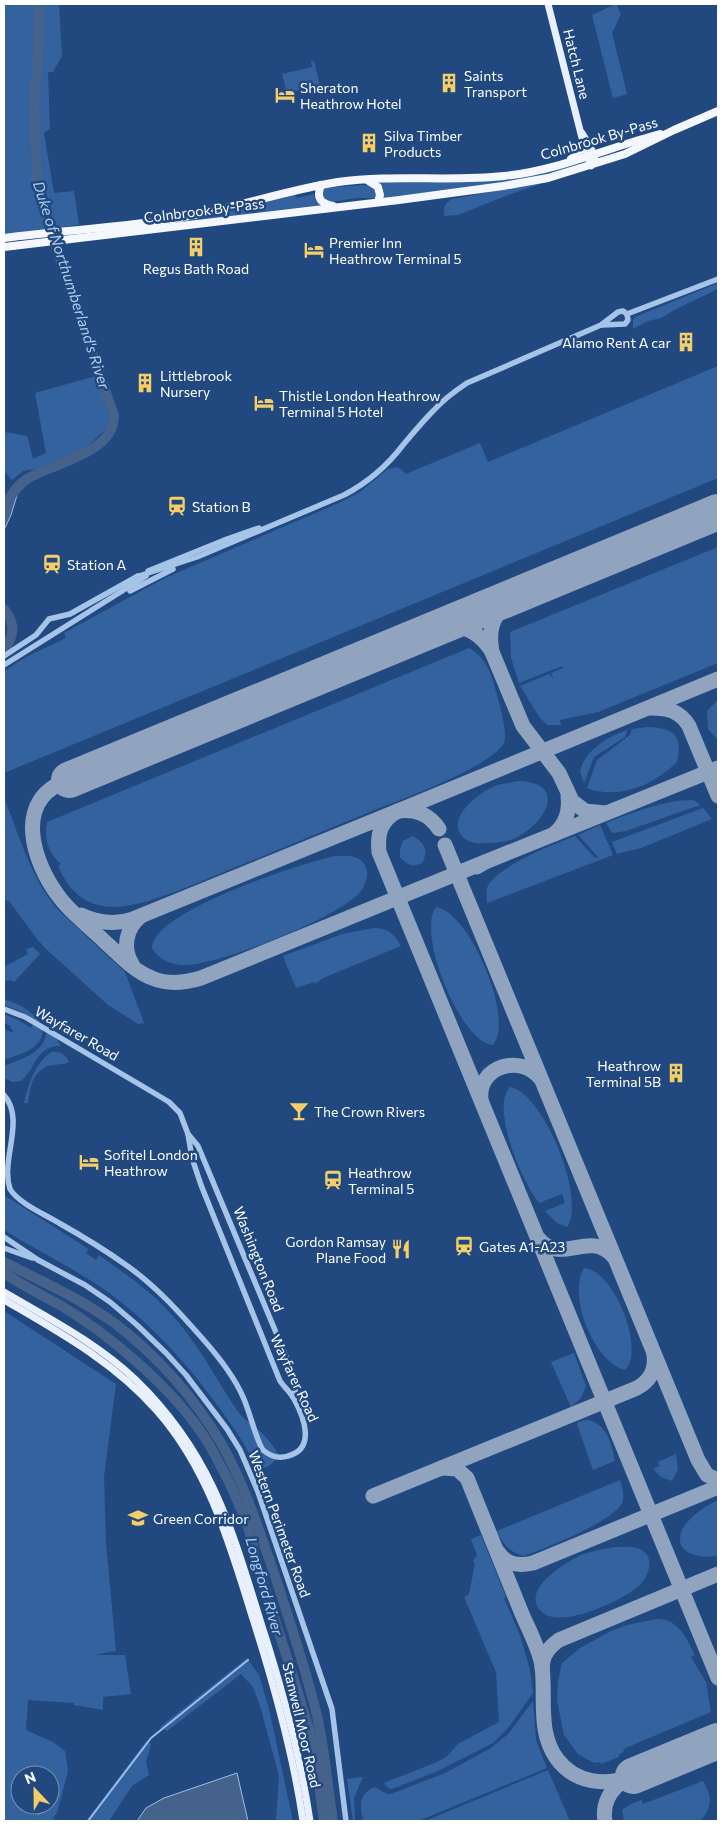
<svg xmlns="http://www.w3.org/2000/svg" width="722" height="1825" font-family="Commissioner,sans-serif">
<rect width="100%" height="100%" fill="#214980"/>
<g fill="#34629e" fill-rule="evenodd">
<path d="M4,4H39L38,57L34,102L37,185L50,229L47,233L4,238Z"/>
<path d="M41,4H59L62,56L53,72H48L50,129L44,133L54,193L74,191L79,225L51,228L39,184L36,102L40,57Z"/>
<path d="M616,4L621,14L612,33L627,94L613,98L592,15Z"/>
<path d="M311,61H314L321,90L318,91L317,86L287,93L282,74L312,67Z"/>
<path d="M587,161L550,174L492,184L383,198V187L378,181L526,176Z"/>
<path d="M552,180L508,195L458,215L444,216C444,208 444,203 452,199Z"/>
<path d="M360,185H371L377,193L375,198H357L330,202L323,199L322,190C326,187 352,186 360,185Z"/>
<path d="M295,194L296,198L314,194L316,201L321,205L256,213L251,206Z"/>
<path d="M249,206L253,214L151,226Z"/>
<path d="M718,283V289L676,309L661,318L648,321L633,329V320L635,317Z"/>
<path d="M718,366V478L4,773V671L26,657L66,638L64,633L165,578L341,502L360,492L388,469L398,467L406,474L480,443L488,462Z"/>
<path d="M96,376L111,424L87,447L37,469L23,471L12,480L4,471V432L27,436L33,459L46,453L35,393Z"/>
<path d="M718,547V663L598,712L560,720L561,725H548L540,718L520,686L549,674L554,679L551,673L563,668L562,666L519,683L511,658L510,632Z"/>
<path d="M469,648C487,658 492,676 497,695C500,706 508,733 504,743C499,753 477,765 468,770C436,787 400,800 367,813C307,838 248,862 188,887C139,905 85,929 58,866L61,864C48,853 44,839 47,822Z"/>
<path d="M718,700V740L708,729L707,711Z"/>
<path d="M647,727C674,728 683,735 677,762C654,785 619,800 587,788L597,760L630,735L632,729Z"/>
<path d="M627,730L625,737L594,757L584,783L580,771C584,751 609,736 627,730Z"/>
<path d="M521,781C571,785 541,828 513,839C505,842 496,843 487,843C478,844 468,843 462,836C446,817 480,792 495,786C504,783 513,782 521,781Z"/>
<path d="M4,798C19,835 31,878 57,909L125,972L144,1023L138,1024L108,1005L45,948L37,939L9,901L4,900Z"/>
<path d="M694,800L700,805L626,831L612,833L606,823C634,812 663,800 694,800Z"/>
<path d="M703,808L712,819L641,848L617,854L612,842Z"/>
<path d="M600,825L613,855L487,903C487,898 486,893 487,888C495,867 554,844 575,836L595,858L598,857L578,835Z"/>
<path d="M413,836C425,844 429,850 422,863C413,868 407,865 400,857V849L403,841Z"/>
<path d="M335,856C341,856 348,855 354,857C370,861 370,879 361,891C339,918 219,965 184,965C171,965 158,959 152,948C152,911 302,863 335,856Z"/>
<path d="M436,907C469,911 515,1019 493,1045C460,1043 416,932 436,907Z"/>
<path d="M374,928C387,928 395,934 401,946L323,978L315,984L314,982L296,988L283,956L342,934Z"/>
<path d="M33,947L40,954L14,982L11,980L4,981V967L28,954L26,949Z"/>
<path d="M4,1000C21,1002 57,1025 36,1045C28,1053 14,1056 4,1060V1029L14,1033L10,1026L4,1022V1014L18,1020L31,1028L35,1022L34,1019L22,1012L4,1005Z"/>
<path d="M49,1026L61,1046C36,1045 35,1070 21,1081L13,1082L4,1078V1066C24,1058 47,1052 47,1027Z"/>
<path d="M51,1052C59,1051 66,1054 69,1062C63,1065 59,1064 53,1065C33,1068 30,1087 28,1103H24C29,1083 34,1065 51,1052Z"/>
<path d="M510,1087C543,1092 587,1199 567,1227L557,1223L545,1211L565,1203L562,1194L539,1203C523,1184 490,1108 510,1087Z"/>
<path d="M4,1195L87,1248L88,1250L86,1253L96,1260L99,1255C124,1273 150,1290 170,1313C198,1342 216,1380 239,1413C244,1419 250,1423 256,1428C264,1434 274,1446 278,1454C275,1463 267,1469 258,1469C251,1458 245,1445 237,1433C203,1382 161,1332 112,1295C78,1270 39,1252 4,1230Z"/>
<path d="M584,1268C613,1269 646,1349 625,1370C594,1363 567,1295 584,1268Z"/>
<path d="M4,1311L116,1384L104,1477L106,1543L116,1651L93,1655H125L131,1694L103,1697V1710L74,1705V1703L28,1700L26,1730L53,1742L65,1751L68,1771L57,1813L53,1818L57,1821H4ZM20,1775H50V1805H20Z"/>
<path d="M574,1353L586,1386L581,1398L571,1407L551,1362Z"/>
<path d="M587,1420C606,1422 612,1445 615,1461L593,1470L577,1424L578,1422Z"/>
<path d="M676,1454L678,1469L672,1481L661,1477L653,1469L660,1466L658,1462Z"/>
<path d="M620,1480C622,1486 625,1496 622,1503C614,1521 542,1550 523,1556C509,1552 503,1544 497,1531Z"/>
<path d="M718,1500V1556C702,1558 672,1555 682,1530C688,1517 706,1506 718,1500Z"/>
<path d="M481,1535L506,1597L504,1598L520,1635L530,1670L533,1693L509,1727L493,1743L438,1771L392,1789L388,1788L384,1783L437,1762L446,1757L458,1744L499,1722L496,1672L464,1597L469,1594L475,1564L473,1561L477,1555L471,1539Z"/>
<path d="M615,1547C622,1547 630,1546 637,1548C656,1554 650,1575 640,1585C624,1600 560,1630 542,1612C519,1590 565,1563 581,1555C592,1551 604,1549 615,1547Z"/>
<path d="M657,1619C679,1619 686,1638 695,1655L691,1657L706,1682L711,1712L623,1749L624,1752L619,1754V1757L601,1764L600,1762L594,1763L578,1754L564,1735L557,1701L558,1681L562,1663L580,1648L611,1631L627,1625Z"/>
<path d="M247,1658L259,1675L269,1709L293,1821H276L279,1776L261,1709L253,1687L241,1674L167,1731L160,1727Z"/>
<path d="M533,1701L536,1740L547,1768L418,1821H363C360,1805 358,1794 375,1787L387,1794H391L445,1773L491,1748L508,1734Z"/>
<path d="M147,1740L151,1744L146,1762L149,1775L132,1786L109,1821H86Z"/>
<path d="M548,1770L570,1821H425Z"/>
<path d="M363,1777L354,1798L355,1821H353L347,1779Z"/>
<path d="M703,1781C712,1796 713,1808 700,1821H624L622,1810L629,1805L641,1800L643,1804Z"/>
</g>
<g fill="#44628b" stroke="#9abde9">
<path d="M14,488L18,492L11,515L4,530V497Z"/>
<path d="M237,1773L248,1821H137L146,1808L164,1798Z"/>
</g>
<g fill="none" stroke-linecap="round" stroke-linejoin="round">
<path stroke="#9abde9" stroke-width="2" d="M88,1821L151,1738L248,1660"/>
<g stroke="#44628b" stroke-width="10">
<path d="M4,506C10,497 17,485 27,479C52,463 114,454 114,416L50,229L37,185L34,102L38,57L39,4"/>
<path d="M4,609C14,623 15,631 7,646"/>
<path d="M4,1262C41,1281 79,1298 113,1322C156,1354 194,1397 221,1443C245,1485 260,1533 276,1579C291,1626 307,1672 318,1720C325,1754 328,1788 333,1821"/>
<path d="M4,1273C22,1285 41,1295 60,1305C109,1334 172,1388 203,1435C213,1450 221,1467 229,1482C240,1507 252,1531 255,1558L291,1670L313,1742L324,1821"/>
</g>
<g stroke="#90a4c0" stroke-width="15">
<path d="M429,631C435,630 442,628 449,627C467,625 483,636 492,652L523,726L559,773L572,801L585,811L605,813"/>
<path d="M492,652C487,625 495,614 514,596"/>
<path d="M718,679L398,811C381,820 377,833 379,852L718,1678"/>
<path d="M651,708C668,708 680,711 689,726L718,796"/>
<path d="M69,780C12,798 32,862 60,898C72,914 90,927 104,941C119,954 133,971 152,978C168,985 185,983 201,978L485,862"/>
<path d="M554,834C566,824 570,812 568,796"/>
<path d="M445,845L698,1460L707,1475L718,1480"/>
<path d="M477,867L485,862L718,768"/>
<path d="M81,915C98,923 115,925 133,919L398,811C416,809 429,814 439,829"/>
<path d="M132,964C122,948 126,928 141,916"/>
<path d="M481,1100C477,1066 521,1053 541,1079"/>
<path d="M538,1238C561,1267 589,1228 614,1257"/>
<path d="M443,1468L457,1469L467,1478C484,1521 502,1565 520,1609C527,1627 539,1647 542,1666C546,1696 537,1732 557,1759C576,1784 605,1786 633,1776"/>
<path d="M373,1496L637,1388C650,1381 656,1370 654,1355"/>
<path d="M498,1552C506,1565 520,1566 533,1563L718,1487"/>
<path d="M542,1668C543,1655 548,1648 559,1640L718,1574"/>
<path d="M710,1744L718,1739"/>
<path d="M605,1821C602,1804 610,1789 625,1780"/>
</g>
<g stroke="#90a4c0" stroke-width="36">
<path d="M69,780L718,512"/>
<path d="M633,1776L718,1741"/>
</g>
<g stroke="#a6c3e8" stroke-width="5.5">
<path d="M627,314L718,279"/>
<path d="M603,325L625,324L628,320L627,314"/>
<path d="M148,571L227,539L259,528"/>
<path d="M136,577L197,557L344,495C367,483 387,466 403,445C413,433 423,421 434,410C444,399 455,391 467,383L601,325L618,312L623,311L627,314"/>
<path d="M130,591L173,569"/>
<path d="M4,656L36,635L49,619L70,614L138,576"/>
<path d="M4,665L146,576"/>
<path d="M4,1009L25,1017L154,1093L169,1102L180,1113L188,1134L192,1158L201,1185L280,1381C285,1388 291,1393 294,1399C304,1417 316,1449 288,1456C279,1459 270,1456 263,1450C257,1443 249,1409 243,1397C234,1376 218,1356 202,1338C179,1312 156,1286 126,1265C105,1250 82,1236 59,1223C46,1215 18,1203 10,1189C0,1160 26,1120 4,1095"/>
<path d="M188,1134L198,1146L295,1378L296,1388L293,1397"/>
<path d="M4,1237L38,1260L85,1285L110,1302L137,1325L166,1353L186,1375L227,1429L240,1450L258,1492L332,1709L346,1821"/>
<path d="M4,1248L32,1258"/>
</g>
<g stroke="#e8f0fd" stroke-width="7">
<path d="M548,4L583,142L591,166"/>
<path d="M582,133L591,148L595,159"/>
<path d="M4,1292C50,1319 97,1343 136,1380C211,1453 231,1526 261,1623C282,1688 300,1753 310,1821"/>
<path d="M4,1300C59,1332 114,1362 157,1411C209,1470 230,1545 253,1619C274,1685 293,1752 303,1821"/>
</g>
<g stroke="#f4f8fe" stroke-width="8">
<path d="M571,159L579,152L584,145"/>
<path d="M367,180L378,187L380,195L378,202"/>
<path d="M321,185C316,198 320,203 333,206"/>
<path d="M4,238C63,230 124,228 184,217C236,208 286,190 338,182C393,174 449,182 504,176C556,171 610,147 660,134"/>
<path d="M4,247L399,200L503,186L548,178L625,154L674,130L718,111"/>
</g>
</g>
<defs>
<symbol id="building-bare" viewBox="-9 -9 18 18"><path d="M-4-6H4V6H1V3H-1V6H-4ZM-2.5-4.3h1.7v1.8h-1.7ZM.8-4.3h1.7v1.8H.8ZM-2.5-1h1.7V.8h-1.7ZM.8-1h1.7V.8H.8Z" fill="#f5ce67" stroke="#214980" stroke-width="2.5" paint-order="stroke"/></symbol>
<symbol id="hotel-bare" viewBox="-9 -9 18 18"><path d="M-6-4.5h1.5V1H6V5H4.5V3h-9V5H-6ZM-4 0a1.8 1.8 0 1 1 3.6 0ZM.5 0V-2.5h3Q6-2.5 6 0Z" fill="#f5ce67" stroke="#214980" stroke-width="2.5" paint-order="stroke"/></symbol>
<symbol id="station-bare" viewBox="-9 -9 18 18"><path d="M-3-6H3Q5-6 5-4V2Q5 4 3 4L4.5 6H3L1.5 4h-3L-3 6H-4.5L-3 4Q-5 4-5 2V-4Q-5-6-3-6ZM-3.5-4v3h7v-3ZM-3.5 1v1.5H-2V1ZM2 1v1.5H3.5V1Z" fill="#f5ce67" stroke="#214980" stroke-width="2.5" paint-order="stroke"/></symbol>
<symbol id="bar-bare" viewBox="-9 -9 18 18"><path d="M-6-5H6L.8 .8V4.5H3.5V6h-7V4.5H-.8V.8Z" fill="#f5ce67" stroke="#214980" stroke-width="2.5" paint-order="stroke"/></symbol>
<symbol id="restaurant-bare" viewBox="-9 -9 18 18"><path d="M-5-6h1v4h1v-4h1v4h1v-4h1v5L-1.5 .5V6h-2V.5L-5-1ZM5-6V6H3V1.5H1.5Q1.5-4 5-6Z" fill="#f5ce67" stroke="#214980" stroke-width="2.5" paint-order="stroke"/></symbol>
<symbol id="school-bare" viewBox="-9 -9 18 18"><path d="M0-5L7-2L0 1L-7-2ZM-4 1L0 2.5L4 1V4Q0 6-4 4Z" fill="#f5ce67" stroke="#214980" stroke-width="2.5" paint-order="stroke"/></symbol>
</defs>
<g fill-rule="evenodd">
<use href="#building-bare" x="435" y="69" width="28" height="28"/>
<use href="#hotel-bare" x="271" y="81" width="28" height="28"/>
<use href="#building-bare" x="355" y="129" width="28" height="28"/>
<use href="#building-bare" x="182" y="233" width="28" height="28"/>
<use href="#hotel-bare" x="300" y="236" width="28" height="28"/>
<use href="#building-bare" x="672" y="328" width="28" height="28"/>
<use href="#building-bare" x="131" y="369" width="28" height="28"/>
<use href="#hotel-bare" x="250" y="389" width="28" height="28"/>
<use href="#station-bare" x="163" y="492" width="28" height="28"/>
<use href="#station-bare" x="38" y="550" width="28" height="28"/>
<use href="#building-bare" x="662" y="1059" width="28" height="28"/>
<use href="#bar-bare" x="285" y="1097" width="28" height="28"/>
<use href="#hotel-bare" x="75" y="1148" width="28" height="28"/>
<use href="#station-bare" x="319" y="1166" width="28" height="28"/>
<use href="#station-bare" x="450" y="1232" width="28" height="28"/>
<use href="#restaurant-bare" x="387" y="1235" width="28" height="28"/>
<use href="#school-bare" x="124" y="1504" width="28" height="28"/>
</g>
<g text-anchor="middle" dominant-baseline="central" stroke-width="5" stroke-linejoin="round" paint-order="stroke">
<g font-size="14" fill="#fff" stroke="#214980">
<text transform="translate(577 64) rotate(76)">Hatch Lane</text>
<text transform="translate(599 138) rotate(-16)">Colnbrook By-Pass</text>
<text transform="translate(204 210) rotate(-7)">Colnbrook By-Pass</text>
<text transform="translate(77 1033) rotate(30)">Wayfarer Road</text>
<text transform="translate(259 1259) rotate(68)">Washington Road</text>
<text transform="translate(295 1378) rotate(65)">Wayfarer Road</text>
<text transform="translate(280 1524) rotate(70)">Western Perimeter Road</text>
<text transform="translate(302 1725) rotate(77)">Stanwell Moor Road</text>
</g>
<g font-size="14" fill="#fff" stroke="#214980" text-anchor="start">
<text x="464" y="75">Saints<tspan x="464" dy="16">Transport</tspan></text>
<text x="300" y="87">Sheraton<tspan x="300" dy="16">Heathrow Hotel</tspan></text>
<text x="384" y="135">Silva Timber<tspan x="384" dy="16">Products</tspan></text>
<text x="329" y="242">Premier Inn<tspan x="329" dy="16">Heathrow Terminal 5</tspan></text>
<text x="196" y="268" text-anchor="middle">Regus Bath Road</text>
<text x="671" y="342" text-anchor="end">Alamo Rent A car</text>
<text x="160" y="375">Littlebrook<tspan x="160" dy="16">Nursery</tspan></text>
<text x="279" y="395">Thistle London Heathrow<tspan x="279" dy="16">Terminal 5 Hotel</tspan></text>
<text x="192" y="506">Station B</text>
<text x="67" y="564">Station A</text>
<text x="661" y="1065" text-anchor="end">Heathrow<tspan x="661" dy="16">Terminal 5B</tspan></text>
<text x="314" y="1111">The Crown Rivers</text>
<text x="104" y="1154">Sofitel London<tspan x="104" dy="16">Heathrow</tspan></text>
<text x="348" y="1172">Heathrow<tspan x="348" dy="16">Terminal 5</tspan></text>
<text x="386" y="1241" text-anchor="end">Gordon Ramsay<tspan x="386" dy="16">Plane Food</tspan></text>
<text x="479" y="1246">Gates A1-A23</text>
<text x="153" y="1518">Green Corridor</text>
</g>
<g font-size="15" font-style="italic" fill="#b1cdef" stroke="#214980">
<text transform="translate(72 285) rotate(72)">Duke of Northumberland's River</text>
<text transform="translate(265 1586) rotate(74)">Longford River</text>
</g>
</g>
<rect width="722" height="1825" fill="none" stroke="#ffffff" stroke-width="10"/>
<g transform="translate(35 1790) rotate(338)"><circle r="24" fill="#214980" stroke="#7a92b3"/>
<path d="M0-4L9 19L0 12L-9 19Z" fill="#f5ce67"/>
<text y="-8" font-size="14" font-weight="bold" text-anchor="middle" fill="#ffffff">N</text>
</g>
</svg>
